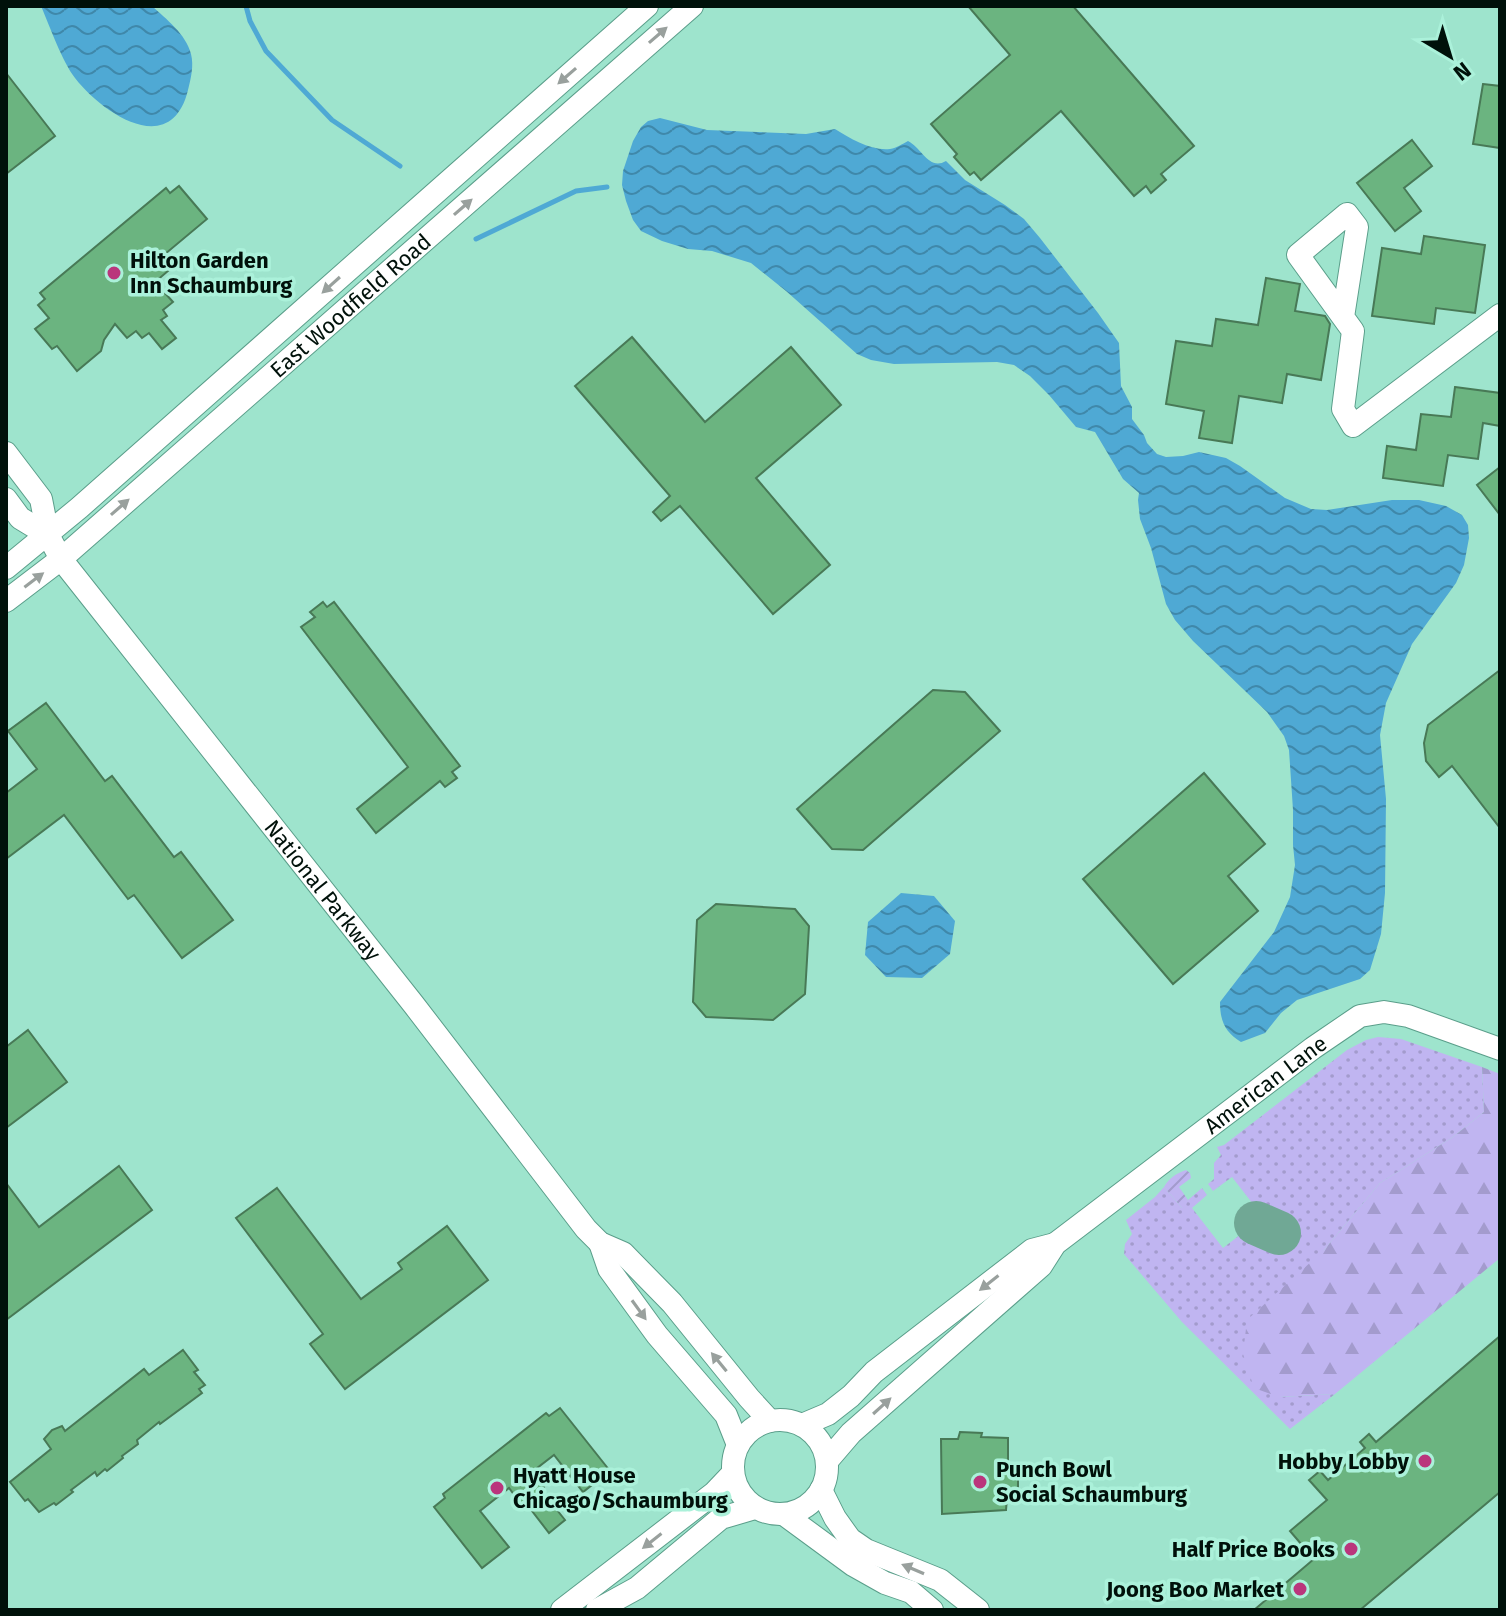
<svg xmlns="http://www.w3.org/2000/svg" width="1506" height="1616" font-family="'Fira Sans',sans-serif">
<defs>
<pattern id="grass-dots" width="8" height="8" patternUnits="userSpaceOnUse" patternTransform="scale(2)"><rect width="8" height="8" fill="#c0b5f1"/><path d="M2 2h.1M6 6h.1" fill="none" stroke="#a39bcd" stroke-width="1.8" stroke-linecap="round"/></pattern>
<pattern id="forest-firs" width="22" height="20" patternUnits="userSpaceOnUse" patternTransform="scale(2)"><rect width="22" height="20" fill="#c0b5f1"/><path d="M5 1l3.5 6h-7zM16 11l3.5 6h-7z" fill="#a39bcd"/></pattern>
<pattern id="garden-furrows" width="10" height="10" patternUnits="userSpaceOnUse" patternTransform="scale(2)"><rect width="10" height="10" fill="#c0b5f1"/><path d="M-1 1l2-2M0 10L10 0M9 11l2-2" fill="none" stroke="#a39bcd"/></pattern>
<pattern id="water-waves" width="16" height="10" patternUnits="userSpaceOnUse" patternTransform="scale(2)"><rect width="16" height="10" fill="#4fa9d4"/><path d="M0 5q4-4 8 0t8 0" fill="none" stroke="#3f88aa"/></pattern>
</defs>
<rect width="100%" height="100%" fill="#9ee4cd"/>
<path fill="url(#grass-dots)" d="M1378,1037L1401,1039L1482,1067L1484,1112L1453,1137L1380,1183L1324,1250L1280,1397L1335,1394L1290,1429L1182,1322L1124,1254L1125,1244L1132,1234L1126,1220L1155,1197L1164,1187L1182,1208L1188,1200L1202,1188L1207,1195L1192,1208L1223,1248L1254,1224L1277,1235L1272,1239L1277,1246L1291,1234L1286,1228L1281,1232L1257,1222L1263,1217L1232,1177L1213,1191L1208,1184L1214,1179V1163L1221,1155L1217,1147L1224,1145L1347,1050L1366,1040Z"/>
<path fill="url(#forest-firs)" d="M1482,1067L1500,1074V1258L1335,1394L1279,1397L1254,1388L1243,1354L1247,1320L1324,1250L1380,1183L1453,1137L1484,1112Z"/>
<path fill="url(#garden-furrows)" d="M1186,1170L1190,1173L1191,1178L1179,1187L1188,1200L1185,1207L1183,1209L1164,1187C1169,1178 1177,1173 1186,1170Z"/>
<g fill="url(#water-waves)">
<path d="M41,6H152C166,19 186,34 191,54C194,66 191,78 188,90C171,160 102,113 75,78C62,61 50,27 41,6Z"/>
<path d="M660,118L707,130L806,134L835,129C851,139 871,151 890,149C897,148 902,144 908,141C922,148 929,171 946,161L965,180L1005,205L1024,219L1040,238L1098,313L1119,343L1121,386L1132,407V419L1144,435L1147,443L1157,454L1166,457L1183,456L1199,452L1226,458L1240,466L1285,498L1311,509L1327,510L1392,500H1419L1446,506L1462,515L1468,525L1469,538L1464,565L1456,583L1412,644L1386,703L1380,735L1386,799L1385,893L1381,934L1370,970L1360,979L1297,1000L1281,1013L1265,1033L1241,1042C1225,1032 1220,1021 1220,1002L1274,932L1290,897L1295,865L1293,845V810L1289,750L1284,736L1267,712L1193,641L1175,620L1166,604L1151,548L1140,519L1138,500L1139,493L1123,479L1095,432L1076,427L1049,395L1030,376L1014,365L997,362L894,364L871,360L857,354L786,291L751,263L712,251L688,249L662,241L641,231L633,220L626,201L622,185L623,171L633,141L641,127L648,121Z"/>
<path d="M901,893L934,896L955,921L950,954L922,978L886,977L865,955L868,922Z"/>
</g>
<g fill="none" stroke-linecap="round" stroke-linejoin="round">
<g stroke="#4fa9d4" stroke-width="5">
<path d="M246,6L250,21L266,51L332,120L400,166"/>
<path d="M476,239L576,191L607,187"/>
</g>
<path stroke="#70a895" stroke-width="44" d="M1256,1223L1279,1233"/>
</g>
<g fill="#6bb480" stroke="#487956" stroke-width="2">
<path d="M968,6H1073L1194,146L1161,174L1166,180L1151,193L1146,186L1134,196L1061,111L981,180L974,172L970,175L954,157L957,154L931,124L1010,55Z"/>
<path d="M6,73L55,136L6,174Z"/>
<path d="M1483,84L1500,86V148L1473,144Z"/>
<path d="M1412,140L1432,166L1404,188L1421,211L1395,231L1357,183Z"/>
<path d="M179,186L207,219L165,254L175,265L155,282L173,302L163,310L167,316L161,320L176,338L162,349L149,333L142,338L136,331L127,338L115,324L104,340L101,351L77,371L57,346L52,349L35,329L49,318L38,305L45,299L40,293L166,188L170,193Z"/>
<path d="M1424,236L1485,245L1475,313L1436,308L1434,324L1372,316L1382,248L1421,254Z"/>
<path d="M1266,278L1300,284L1295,311L1325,316L1330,324L1321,380L1287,374L1282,403L1239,396L1232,443L1199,438L1204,411L1166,404L1176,341L1212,346L1216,319L1258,325Z"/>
<path d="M632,337L705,422L791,347L841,405L756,478L830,565L773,614L680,506L661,521L653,512L670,496L575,386Z"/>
<path d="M1455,387L1500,393V426L1483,423L1478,459L1448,455L1443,486L1383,478L1387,446L1416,450L1421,414L1451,417Z"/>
<path d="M1500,467V515L1477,485Z"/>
<path d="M323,602L327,607L334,602L460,766L452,772L457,778L445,787L440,781L376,833L357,809L408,767L301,627L315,617L310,612Z"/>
<path d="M1500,670V828L1452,766L1439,777L1426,761L1424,743L1428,725Z"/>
<path d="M933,690L965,692L1000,731L863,850L832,849L797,809Z"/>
<path d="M46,703L105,781L112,776L174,857L181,852L233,920L182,958L134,895L128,899L64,815L6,859V793L37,769L8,731Z"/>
<path d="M1204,773L1265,844L1228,876L1258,911L1173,984L1083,879Z"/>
<path d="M716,904L795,909L809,926L805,994L773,1020L706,1017L693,1002L697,920Z"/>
<path d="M28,1030L67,1082L6,1128V1047Z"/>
<path d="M119,1166L152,1210L6,1320V1183L39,1227Z"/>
<path d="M277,1188L361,1299L402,1269L398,1263L447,1226L488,1280L345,1389L310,1344L323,1334L236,1218Z"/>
<path d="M1500,1336V1492L1360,1610H1254L1314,1559L1290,1531L1327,1500L1309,1480L1320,1471L1328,1480L1365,1448L1360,1442L1369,1434L1376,1442Z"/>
<path d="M183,1350L198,1370L194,1372L205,1385L199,1389L202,1393L160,1424L159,1422L137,1440L138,1444L122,1456L123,1458L107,1471L105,1469L97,1476L95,1472L71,1490L73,1492L56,1505L54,1503L39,1512L28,1499L25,1501L10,1482L51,1449L44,1439L52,1430L62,1426L65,1431L144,1369L149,1375Z"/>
<path d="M560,1408L610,1471L583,1492L554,1455L532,1472L544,1487L541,1490L565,1520L549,1533L525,1502L521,1504L509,1488L480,1511L509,1547L482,1568L434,1507L445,1498L443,1494L546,1413L549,1416Z"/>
<path d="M960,1432L982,1433L981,1437L1008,1438V1466L1018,1467V1497L1007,1498L1006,1510L942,1514L941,1439H958Z"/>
</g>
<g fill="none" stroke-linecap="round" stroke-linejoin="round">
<defs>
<g id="minor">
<path d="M1343,317L1357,227L1347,214L1298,255L1353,331L1343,409L1353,426L1500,315"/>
<path id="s1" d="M6,453L41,499L48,535L61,559L414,1005L586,1229L600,1243L623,1253L672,1303L749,1398L770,1421"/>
<path d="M6,499L20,518L48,535"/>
<path d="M6,568L79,508L647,6"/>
<path id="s2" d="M6,601L61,559L692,6"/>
<path d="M600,1243L609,1269L657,1335L726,1415L738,1445"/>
<circle cx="780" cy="1467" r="47"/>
<path d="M802,1425L828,1414L851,1396L874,1372L1032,1250L1055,1244"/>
<path id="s3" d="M827,1461L851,1433L1041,1266L1055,1244L1313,1048L1360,1016L1384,1012L1408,1016L1500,1049"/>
<path d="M821,1490L835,1518L850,1539L866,1550L940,1580L978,1610"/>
<path d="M785,1515L853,1565L885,1583L911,1592L932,1610"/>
<path d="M562,1610L714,1493L733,1473"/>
<path d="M597,1610L637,1588L721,1518L755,1508"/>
</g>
</defs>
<use href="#minor" stroke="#5a9e8a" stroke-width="24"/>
<use href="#minor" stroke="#fff" stroke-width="22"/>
</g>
<defs><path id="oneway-solid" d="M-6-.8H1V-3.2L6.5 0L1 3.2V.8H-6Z" transform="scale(2)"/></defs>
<g fill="#99a09d">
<use href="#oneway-solid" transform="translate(658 35) rotate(-41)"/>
<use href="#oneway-solid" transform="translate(567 76) rotate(139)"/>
<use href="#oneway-solid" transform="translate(463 207) rotate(-41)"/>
<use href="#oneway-solid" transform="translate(331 285) rotate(138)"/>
<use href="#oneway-solid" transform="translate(120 507) rotate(-41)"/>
<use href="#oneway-solid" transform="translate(34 580) rotate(-37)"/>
<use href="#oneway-solid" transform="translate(989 1283) rotate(142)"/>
<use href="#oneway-solid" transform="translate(639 1310) rotate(54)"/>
<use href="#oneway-solid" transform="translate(719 1362) rotate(-129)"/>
<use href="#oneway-solid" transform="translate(882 1406) rotate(-42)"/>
<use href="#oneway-solid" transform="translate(652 1541) rotate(142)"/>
<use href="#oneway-solid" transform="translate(913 1569) rotate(-157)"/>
</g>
<g fill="#ba367c" stroke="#abf1da" stroke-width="3">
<circle cx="114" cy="273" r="8"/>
<circle cx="1425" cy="1461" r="8"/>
<circle cx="980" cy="1482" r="8"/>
<circle cx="497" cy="1488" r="8"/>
<circle cx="1351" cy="1549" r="8"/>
<circle cx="1300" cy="1589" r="8"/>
</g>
<g text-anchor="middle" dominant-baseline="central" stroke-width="7" stroke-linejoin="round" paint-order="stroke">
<g font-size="22" font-weight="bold" fill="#00110a" stroke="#abf1da" text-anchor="start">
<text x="130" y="260">Hilton Garden<tspan x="130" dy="25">Inn Schaumburg</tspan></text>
<text x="1409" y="1461" text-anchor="end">Hobby Lobby</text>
<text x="996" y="1469">Punch Bowl<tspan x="996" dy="25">Social Schaumburg</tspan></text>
<text x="513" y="1475">Hyatt House<tspan x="513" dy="25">Chicago/Schaumburg</tspan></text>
<text x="1335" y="1549" text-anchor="end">Half Price Books</text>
<text x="1284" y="1589" text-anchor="end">Joong Boo Market</text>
</g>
<g font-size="22" fill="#00110a" stroke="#abf1da">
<text stroke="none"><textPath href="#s2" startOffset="454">East Woodfield Road</textPath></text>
<text stroke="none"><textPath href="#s1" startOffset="544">National Parkway</textPath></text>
<text stroke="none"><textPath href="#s3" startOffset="580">American Lane</textPath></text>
</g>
</g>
<rect width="1506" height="1616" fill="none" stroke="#00110a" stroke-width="16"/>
<g transform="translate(1450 56) rotate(142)" stroke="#abf1da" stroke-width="6" paint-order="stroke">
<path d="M0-6L14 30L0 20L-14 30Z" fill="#00110a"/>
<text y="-12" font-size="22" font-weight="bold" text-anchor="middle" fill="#00110a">N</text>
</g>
</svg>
